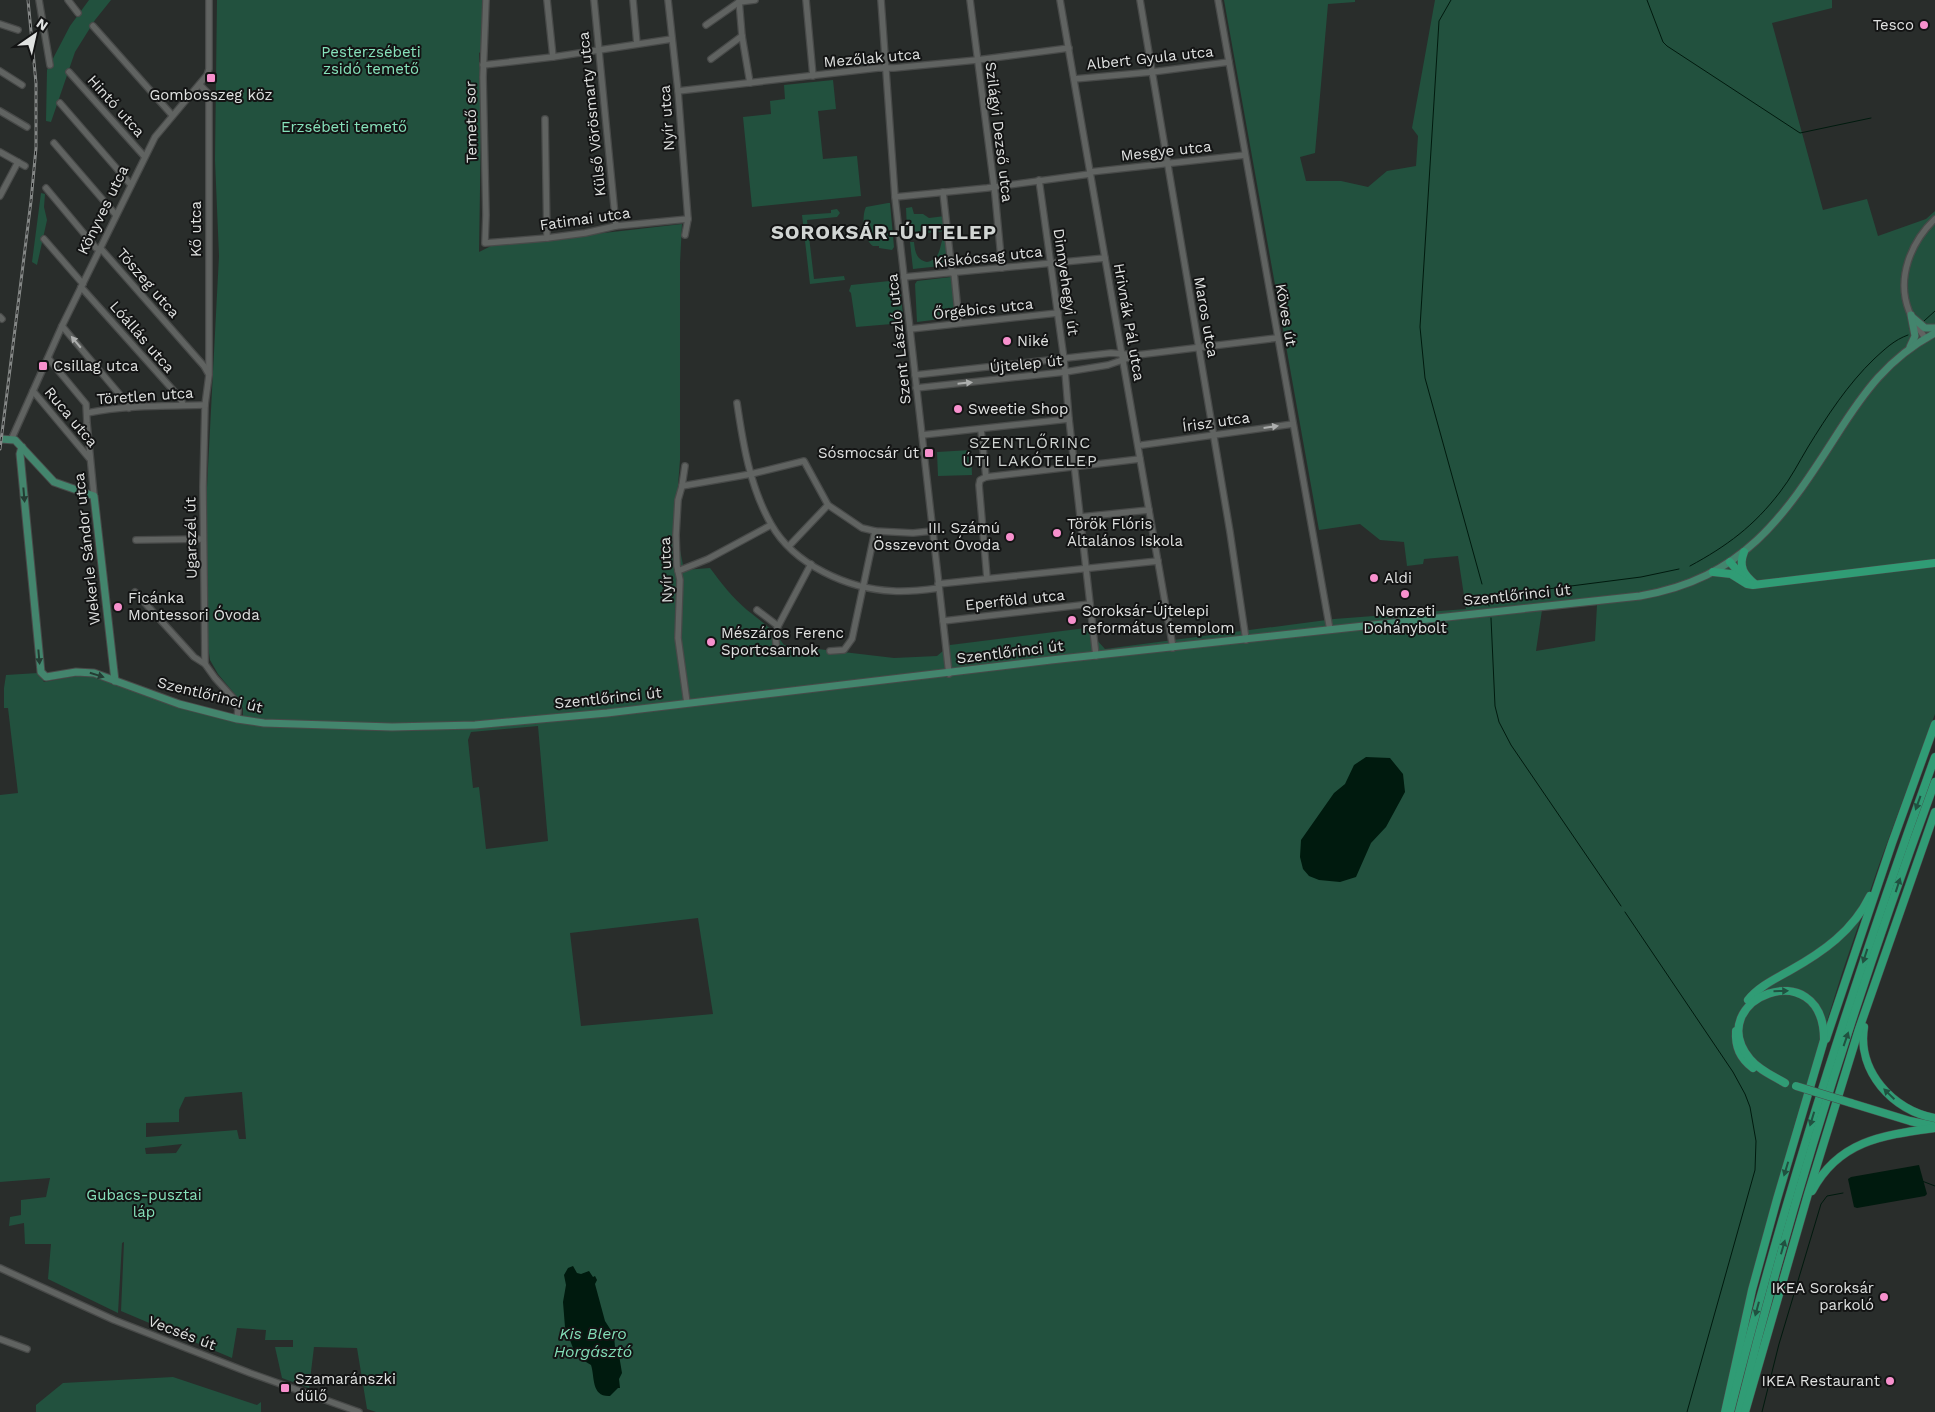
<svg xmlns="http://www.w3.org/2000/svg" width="1935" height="1412" font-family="'Work Sans',sans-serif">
<rect width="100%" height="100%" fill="#292d2b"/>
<g fill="#22513e" fill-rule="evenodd">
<path d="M89,0H111L95,20L75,52L51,122L46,121L47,70L70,26Z"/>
<path d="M217,0H483L482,51L479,53V62L482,64L479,252L491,246L682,224L680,263V460L675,525L684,570L710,568C721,583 733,598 747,610C762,622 773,629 784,645L894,658L937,656L950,645L1086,628L1105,649L1334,619L1466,609L1458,556L1424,559L1423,564L1407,566L1404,542L1380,540L1360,524L1319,530L1224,0H1355V2L1328,4L1315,153L1300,157L1306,181H1341L1368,187L1387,171L1416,166L1418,136L1412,128L1435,0H1832V8L1772,23L1823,210L1867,199L1878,236L1926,219L1935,211V714L1880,862L1842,973L1795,1123L1746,1300L1722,1412H376L367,1409L357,1348L314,1347L309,1388L282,1378L275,1347H293V1340H265L266,1330L237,1328L232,1358L121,1311L124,1242L122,1243L118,1313L48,1279L51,1244H25L24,1223L9,1226L10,1217L21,1215V1200L46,1197L50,1178L0,1182V795L18,793L8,708H4V688L6,675L38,673L44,682L77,676H94L243,723V709L238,698L218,674L210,660L204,618L207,487L219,256L215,160ZM1597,605L1595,641L1536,651L1542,610ZM538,726L548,841L486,849L479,787L473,788L468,740L471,732ZM698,918L713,1014L581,1026L570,933ZM242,1092L246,1139H239L237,1130L146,1137V1123L179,1122V1110L185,1097ZM182,1144L176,1153L146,1154L145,1148Z"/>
<path d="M833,80L836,109L818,111L823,159L857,156L861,196L752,207L743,117L771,114L770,101L785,99L784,85Z"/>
<path d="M41,193L45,194L44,207L47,220L37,265L32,262Z"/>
<path d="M888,203H890L894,247L892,250L879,248V246H873C864,240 861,217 866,207Z"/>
<path d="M912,207L914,214H923L929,218L945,216L946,231L917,234L914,230L907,231L906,208Z"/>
<path d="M837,209L840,213L837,217L807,220L814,279L844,276L845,280L810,284L802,215L831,213V210Z"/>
<path d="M943,238H947L950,265L913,269L910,242H914C915,251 916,260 927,262C941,259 939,248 943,238Z"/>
<path d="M951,277L956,317L917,322L915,284L917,281Z"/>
<path d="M899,280L904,323L856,327L851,293L849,291L851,285Z"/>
<path d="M971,450L972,475L938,476L937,452Z"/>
<path d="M173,1377L257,1405L261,1402V1412H36V1405L63,1383Z"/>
</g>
<g fill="#001a0e">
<path d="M1366,757L1390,758L1403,774L1405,792L1386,827L1371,843L1356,877L1340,882L1319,880L1309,876L1303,869L1300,857L1301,840L1334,793L1345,784L1354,765Z"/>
<path d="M1919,1165L1927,1194L1925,1196L1857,1208L1854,1207L1848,1179L1851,1177Z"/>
<path d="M573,1266L577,1273L581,1274L589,1271L593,1277L595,1276L597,1280L595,1284L605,1321L614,1335L615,1347L619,1355L622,1373L619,1379L620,1388H618L610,1396C591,1397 595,1377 591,1365L576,1356L565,1327L563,1302L566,1285L564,1275L568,1268Z"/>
</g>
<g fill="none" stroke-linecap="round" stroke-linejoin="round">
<g stroke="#001a0e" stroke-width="1">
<path d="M1451,0L1439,21L1420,327L1425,378L1482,584"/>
<path d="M1647,0L1663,42L1667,46L1800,133L1871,118"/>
<path d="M1924,321L1935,311"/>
<path d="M1690,566C1727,546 1754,526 1780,492C1791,478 1799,462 1808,447C1827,416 1848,384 1874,359C1885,349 1894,340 1908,335"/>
<path d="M1489,606L1488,601L1493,596L1641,577L1679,569"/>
<path d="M1491,618L1495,706L1499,722L1511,745L1621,906"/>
<path d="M1625,912L1733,1072L1745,1094L1750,1107L1756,1141L1755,1170L1687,1412"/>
<path d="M1922,1181L1935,1186"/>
<path d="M1762,1412L1779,1344L1821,1204L1827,1196L1843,1193"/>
</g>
<defs>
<g id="minor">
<path d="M39,0L50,65"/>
<path d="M68,0L78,13"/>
<path d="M486,0L483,77L486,215L485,243L547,238L585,233L616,226L688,219"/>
<path d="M547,0L553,57"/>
<path d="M594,0L616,226"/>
<path d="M633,0L637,44"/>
<path d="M668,0L678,91L688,219L685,235"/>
<path d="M739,0L742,36L750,83"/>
<path d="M806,0L813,76"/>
<path d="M881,0L895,197L949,674"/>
<path d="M970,0L995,194L1002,268"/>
<path d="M1060,0L1173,648"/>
<path d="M1140,0L1230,532L1246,640"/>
<path d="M1218,0L1330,630"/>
<path d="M0,24L18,30"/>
<path d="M706,25L739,2L755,0"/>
<path d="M93,26L172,115"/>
<path d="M711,59L742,36"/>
<path d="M483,65L553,57L672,39"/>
<path d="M0,71L22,85"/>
<path d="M69,72L144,156"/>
<path d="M1074,79L1152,72L1229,62"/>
<path d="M200,85L207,92L209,97V375L205,405L203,487L205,664L215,678L235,700L238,710L237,719"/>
<path d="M678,91L878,68H894L977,60L1069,48"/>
<path d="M60,103L131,185"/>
<path d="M0,111L27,127"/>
<path d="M545,119L547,238"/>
<path d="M54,143L116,215"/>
<path d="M0,152L25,166"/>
<path d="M1090,172L1245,155"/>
<path d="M1039,180L1064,359L1069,419L1096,656"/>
<path d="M46,188L96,248L102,250L204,366L208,373"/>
<path d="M943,192L952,273"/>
<path d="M0,196L18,162"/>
<path d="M895,197L987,188L1090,174"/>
<path d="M44,239L83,284"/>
<path d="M954,272L959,323"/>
<path d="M904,277L1105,258"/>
<path d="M81,287L181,399L183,405"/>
<path d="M0,317L2,319"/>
<path d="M62,326L126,402L129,408"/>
<path d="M910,329L1058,313"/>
<path d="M1925,338C1920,330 1913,321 1909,311C1896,278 1911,242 1935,219"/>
<path d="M48,358L86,404L87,423L94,496"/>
<path d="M915,375L1111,353L1135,355"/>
<path d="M916,388L1065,372L1108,365L1137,355L1277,338"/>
<path d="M33,391L89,458"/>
<path d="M737,403C743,444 750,487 771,524C794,565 848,589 893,591C908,592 924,590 939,588"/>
<path d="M87,413C126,405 166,406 205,405"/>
<path d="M981,430L986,477"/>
<path d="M922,435L1069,419"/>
<path d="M12,438L62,326L155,137L207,75L209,69V0"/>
<path d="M1142,445L1293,424"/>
<path d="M685,466L682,486L678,500L676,535L677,566L680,580L678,638L687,703"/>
<path d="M682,486L751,474L804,461L828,505L862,528L875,531L913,533L932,531"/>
<path d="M1080,517L1149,510"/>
<path d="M136,540L203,539"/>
<path d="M789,546L828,505"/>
<path d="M678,571L708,559L771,525"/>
<path d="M987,578L979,485L980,480L986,477L1140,459"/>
<path d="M938,584L1158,561"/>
<path d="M135,592L194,657L205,664"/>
<path d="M757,610L778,626"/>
<path d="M943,621L1090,604"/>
<path d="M830,651L844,650L852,639L875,531"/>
<path d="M777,653L775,632L811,564"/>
<path d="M0,1268L114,1320L250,1373L359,1412"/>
<path d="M0,1339L27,1349"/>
</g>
<g id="major">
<path d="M1912,317L1925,328H1935"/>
<path d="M1910,347L1915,336L1911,315"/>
<path d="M0,439L15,440L54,482L94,496L115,681"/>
<path d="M22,447L20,454L41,672L46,677L76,672L94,673L179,704L237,719L264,723L392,727L475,725L607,713L1051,660L1640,596C1743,578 1783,519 1836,436C1864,392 1888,358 1935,333"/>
</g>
<g id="highway">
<path d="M1744,552C1738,567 1744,575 1755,584"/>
<path d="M1730,562L1742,576"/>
<path d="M1713,572L1731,574L1747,584L1753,585L1935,563"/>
<path d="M1748,1000C1758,987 1775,979 1789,971C1823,952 1853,931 1870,896"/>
<path d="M1864,1027C1857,1071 1893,1111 1935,1118"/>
<path d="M1736,1031C1735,1047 1740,1058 1753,1068"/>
<path d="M1826,1039L1892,843L1935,724"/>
<path d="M1851,1103L1910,1121L1933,1126"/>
<path d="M1812,1191C1839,1140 1884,1135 1935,1128"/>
<path d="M1725,1412L1752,1290L1777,1199L1824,1040C1824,951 1701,999 1750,1059C1759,1070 1773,1076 1785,1083"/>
<path d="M1730,1412C1786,1190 1857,972 1935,757"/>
<path d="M1739,1412C1792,1198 1859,988 1935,782"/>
<path d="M1745,1412L1808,1194L1859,1029L1935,812"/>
</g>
</defs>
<use href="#minor" stroke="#484a49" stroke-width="8"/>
<use href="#major" stroke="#484a49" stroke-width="9"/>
<use href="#highway" stroke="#484a49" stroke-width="9"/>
<use href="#minor" stroke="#606361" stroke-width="5.5"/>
<use href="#major" stroke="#43856d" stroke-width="7"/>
<use href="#highway" stroke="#309c75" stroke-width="8"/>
<defs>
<path id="rail" d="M0,449L31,201L36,148V83L28,0"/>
</defs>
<use href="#rail" stroke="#848786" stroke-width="3"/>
<use href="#rail" stroke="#131414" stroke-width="1" stroke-dasharray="4" stroke-linecap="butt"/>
<defs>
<path id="highway-bridge" d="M1796,1086L1851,1103"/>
</defs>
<use href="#highway-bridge" stroke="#484a49" stroke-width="9" stroke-linecap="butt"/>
<use href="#highway-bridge" stroke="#309c75" stroke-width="8"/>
</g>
<defs><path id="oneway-solid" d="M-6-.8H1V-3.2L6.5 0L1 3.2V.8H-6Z" transform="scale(1.25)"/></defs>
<g fill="#adafae">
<use href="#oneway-solid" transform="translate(76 342) rotate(-130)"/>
<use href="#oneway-solid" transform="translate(965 383) rotate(-6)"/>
<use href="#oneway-solid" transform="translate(1271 427) rotate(-8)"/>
</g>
<g fill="#243c33">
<use href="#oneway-solid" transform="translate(24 495) rotate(85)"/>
<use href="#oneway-solid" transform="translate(39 657) rotate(85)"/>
<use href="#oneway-solid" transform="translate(97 675) rotate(17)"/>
</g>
<g fill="#205140">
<use href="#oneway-solid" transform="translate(1918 803) rotate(110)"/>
<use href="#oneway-solid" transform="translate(1898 885) rotate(-72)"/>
<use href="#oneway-solid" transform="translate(1865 956) rotate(108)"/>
<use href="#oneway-solid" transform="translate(1781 991) rotate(-1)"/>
<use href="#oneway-solid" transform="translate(1846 1039) rotate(-71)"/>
<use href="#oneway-solid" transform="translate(1889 1094) rotate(-136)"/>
<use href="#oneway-solid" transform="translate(1812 1119) rotate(107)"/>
<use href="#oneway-solid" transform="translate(1786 1169) rotate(107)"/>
<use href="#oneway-solid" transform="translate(1783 1247) rotate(-74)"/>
<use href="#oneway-solid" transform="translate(1757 1309) rotate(105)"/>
</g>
<g fill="#f790cd" stroke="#131414" stroke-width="2">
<circle cx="1924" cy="25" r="5"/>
<rect x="206" y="73" width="10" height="10" rx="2.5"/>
<circle cx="1007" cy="341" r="5"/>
<rect x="38" y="361" width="10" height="10" rx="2.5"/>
<circle cx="958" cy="409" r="5"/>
<rect x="924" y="448" width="10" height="10" rx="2.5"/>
<circle cx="1057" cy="533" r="5"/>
<circle cx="1010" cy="537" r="5"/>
<circle cx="1374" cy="578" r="5"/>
<circle cx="1405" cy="594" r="5"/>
<circle cx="118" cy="607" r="5"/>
<circle cx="1072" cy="620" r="5"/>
<circle cx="711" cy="642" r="5"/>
<circle cx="1884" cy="1297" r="5"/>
<circle cx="1890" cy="1381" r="5"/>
<rect x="280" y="1383" width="10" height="10" rx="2.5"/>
</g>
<g text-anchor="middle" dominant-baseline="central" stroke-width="4" stroke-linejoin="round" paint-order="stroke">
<g font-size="15" fill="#e0e2e1" stroke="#131414" text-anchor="start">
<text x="1914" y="25" text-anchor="end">Tesco</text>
<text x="211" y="95" text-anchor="middle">Gombosszeg köz</text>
<text x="1017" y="341">Niké</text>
<text x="53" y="366">Csillag utca</text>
<text x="968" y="409">Sweetie Shop</text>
<text x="919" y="453" text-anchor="end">Sósmocsár út</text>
<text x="1067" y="524">Török Flóris<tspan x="1067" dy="17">Általános Iskola</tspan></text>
<text x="1000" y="528" text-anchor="end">III. Számú<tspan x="1000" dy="17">Összevont Óvoda</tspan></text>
<text x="1384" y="578">Aldi</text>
<text x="128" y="598">Ficánka<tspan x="128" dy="17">Montessori Óvoda</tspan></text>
<text x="1082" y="611">Soroksár-Újtelepi<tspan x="1082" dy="17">református templom</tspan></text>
<text x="1405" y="611" text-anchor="middle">Nemzeti<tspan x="1405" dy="17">Dohánybolt</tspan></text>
<text x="721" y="633">Mészáros Ferenc<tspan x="721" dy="17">Sportcsarnok</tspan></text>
<text x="1874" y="1288" text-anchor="end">IKEA Soroksár<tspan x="1874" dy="17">parkoló</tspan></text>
<text x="295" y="1379">Szamaránszki<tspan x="295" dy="17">dűlő</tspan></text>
<text x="1880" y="1381" text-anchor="end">IKEA Restaurant</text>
</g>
<g font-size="15" fill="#86e1ba" stroke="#131414">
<text x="371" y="52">Pesterzsébeti<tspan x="371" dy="17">zsidó temető</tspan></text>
<text x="344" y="127">Erzsébeti temető</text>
<text x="144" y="1195">Gubacs-pusztai<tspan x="144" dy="17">láp</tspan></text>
</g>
<g font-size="15" fill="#e0e2e1" stroke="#131414">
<text transform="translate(872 58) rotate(-5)">Mezőlak utca</text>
<text transform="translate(1150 58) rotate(-6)">Albert Gyula utca</text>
<text transform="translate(116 106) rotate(48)">Hintó utca</text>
<text transform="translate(592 114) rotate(-96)">Külső Vörösmarty utca</text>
<text transform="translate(667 118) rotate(-94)">Nyír utca</text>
<text transform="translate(471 122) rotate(-91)">Temető sor</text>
<text transform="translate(999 132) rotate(83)">Szilágyi Dezső utca</text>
<text transform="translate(1166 151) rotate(-6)">Mesgye utca</text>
<text transform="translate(103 210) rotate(-64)">Könyves utca</text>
<text transform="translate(585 219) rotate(-8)">Fatimai utca</text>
<text transform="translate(196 229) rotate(-90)">Kő utca</text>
<text transform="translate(988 257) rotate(-6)">Kiskócsag utca</text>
<text transform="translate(1066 282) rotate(82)">Dinnyehegyi út</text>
<text transform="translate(148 283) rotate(49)">Tószeg utca</text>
<text transform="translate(983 309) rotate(-6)">Őrgébics utca</text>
<text transform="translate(1286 315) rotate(80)">Köves út</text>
<text transform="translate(1206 317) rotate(80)">Maros utca</text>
<text transform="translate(1129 322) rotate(80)">Hrivnák Pál utca</text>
<text transform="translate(142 337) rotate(49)">Lóállás utca</text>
<text transform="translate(899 339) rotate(-96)">Szent László utca</text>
<text transform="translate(1026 364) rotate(-6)">Újtelep út</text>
<text transform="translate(145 396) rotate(-4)">Töretlen utca</text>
<text transform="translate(71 417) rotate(50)">Ruca utca</text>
<text transform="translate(1216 422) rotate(-8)">Írisz utca</text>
<text transform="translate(191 538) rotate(-91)">Ugarszél út</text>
<text transform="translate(87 549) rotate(-96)">Wekerle Sándor utca</text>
<text transform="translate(666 570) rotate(-92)">Nyír utca</text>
<text transform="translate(1517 595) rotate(-6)">Szentlőrinci út</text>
<text transform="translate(1015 600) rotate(-6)">Eperföld utca</text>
<text transform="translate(1010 652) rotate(-7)">Szentlőrinci út</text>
<text transform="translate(210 695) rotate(14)">Szentlőrinci út</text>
<text transform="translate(608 698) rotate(-6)">Szentlőrinci út</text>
<text transform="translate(182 1333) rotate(21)">Vecsés út</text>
</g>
<g font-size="16" letter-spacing="1" fill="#d1d5d3" stroke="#131414">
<text x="1030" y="442">SZENTLŐRINC<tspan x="1030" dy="18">ÚTI LAKÓTELEP</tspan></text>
</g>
<g font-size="16" font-style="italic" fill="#83deb7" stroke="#131414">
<text x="593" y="1333">Kis Blero<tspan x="593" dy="18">Horgásztó</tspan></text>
</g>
<g font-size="20" font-weight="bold" letter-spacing="1" fill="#d1d5d3" stroke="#131414">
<text x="884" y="232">SOROKSÁR-ÚJTELEP</text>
</g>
</g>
<g transform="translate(35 35) rotate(34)" stroke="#131414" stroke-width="4" paint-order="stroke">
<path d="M0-4L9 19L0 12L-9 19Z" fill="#e0e2e1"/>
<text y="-8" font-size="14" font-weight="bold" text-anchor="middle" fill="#e0e2e1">N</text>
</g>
</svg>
